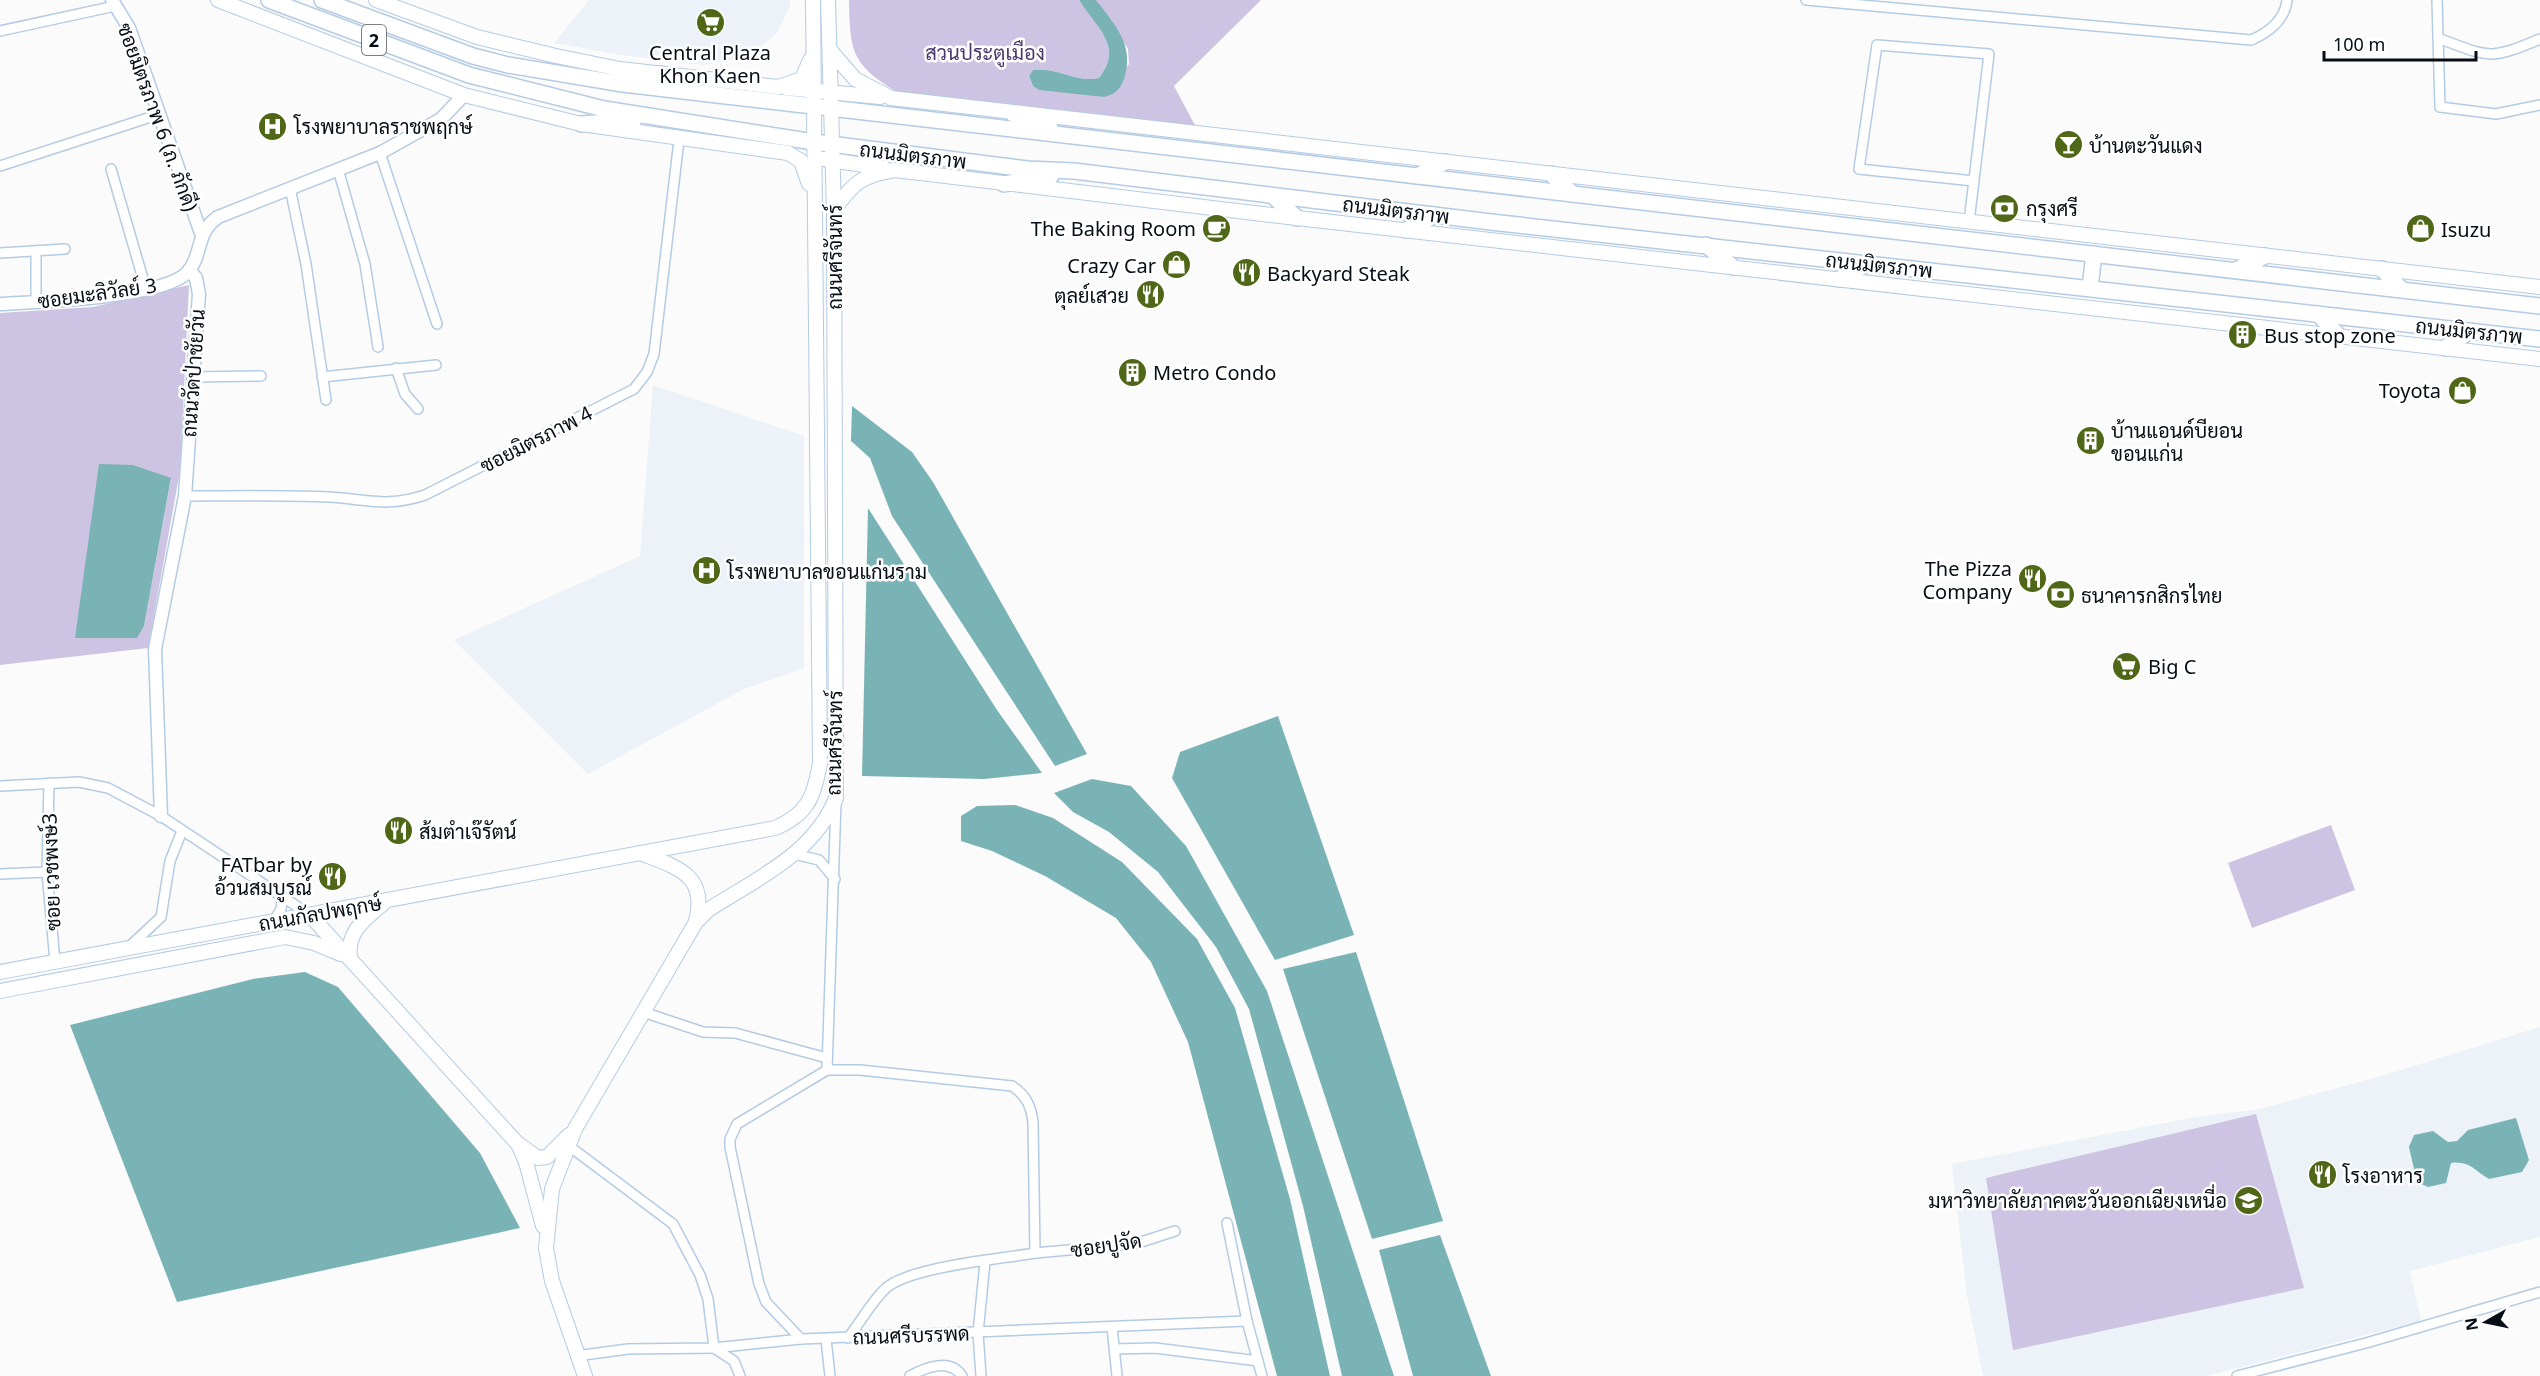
<svg xmlns="http://www.w3.org/2000/svg" width="2540" height="1376" font-family="'Noto Sans',Sarabun,sans-serif">
<rect width="100%" height="100%" fill="#fbfbfb"/>
<g fill="#ecf2f8">
<path d="M589,0H790V6L777,33L756,50L742,58L703,65L621,55L554,43Z"/>
<path d="M653,385L804,436V668L744,689L588,774L454,640L640,556Z"/>
<path d="M2540,1027V1237L2410,1271L2421,1321L2206,1376H1983L1967,1296L1952,1164L2196,1117L2259,1109L2378,1077Z"/>
</g>
<g fill="#cdc4e3" fill-rule="evenodd">
<path d="M849,0H1079C1098,28 1123,47 1099,78C1075,83 1056,66 1033,70L1029,76L1033,86L1104,97L1129,64L1128,49L1096,0H1261L1174,86L1196,127L897,92C851,64 850,51 849,0Z"/>
<path d="M189,285L180,471L148,648L0,665V313L93,307ZM171,479L144,626L136,638H75Z"/>
<path d="M2331,825L2355,890L2252,928L2228,863Z"/>
<path d="M2256,1114L2304,1288L2013,1350L1986,1178Z"/>
</g>
<g fill="#7ab3b6">
<path d="M1079,0H1096C1116,26 1135,46 1124,79C1120,90 1115,94 1104,97L1039,90L1033,86L1029,76L1033,70C1056,66 1075,83 1099,78C1124,47 1097,28 1079,0Z"/>
<path d="M852,406L912,452L933,482L1087,754L1055,766L892,516L870,458L851,441Z"/>
<path d="M99,464L133,465L171,478L144,626L137,638H75Z"/>
<path d="M868,508L997,710L1042,773L984,779L862,776Z"/>
<path d="M1278,716L1354,935L1275,960L1172,778L1180,752Z"/>
<path d="M1092,779L1131,786L1186,846L1267,991L1394,1376H1342L1303,1206L1249,1009L1216,947L1158,872L1109,832L1073,812L1054,793Z"/>
<path d="M1015,805L1053,818L1122,862L1197,939L1235,1008L1290,1199L1330,1376H1277L1188,1042L1151,962L1116,918L1045,876L992,851L961,841V816L977,806Z"/>
<path d="M1356,952L1443,1221L1372,1239L1283,969Z"/>
<path d="M305,972L338,987L480,1153L520,1228L177,1302L70,1025L253,979Z"/>
<path d="M2516,1118L2529,1160L2522,1172L2489,1179C2475,1171 2469,1160 2451,1163L2446,1183L2428,1187L2417,1182L2409,1147L2414,1135L2433,1131L2448,1142L2457,1141L2468,1130Z"/>
<path d="M1440,1235L1491,1376H1413L1379,1250Z"/>
</g>
<g fill="none" stroke-linecap="round" stroke-linejoin="round">
<defs>
<g id="minor">
<path d="M1806,0L2251,40C2268,33 2285,20 2287,0"/>
<path d="M2437,0L2440,107L2496,114L2540,105"/>
<path d="M0,31L115,6"/>
<path d="M2438,38C2489,57 2488,61 2540,39"/>
<path d="M380,153L437,324"/>
<path d="M0,166L160,114"/>
<path d="M111,169L146,289"/>
<path d="M338,169L365,264L378,347"/>
<path d="M290,188L306,264L326,400"/>
<path d="M1969,222L1989,54L1877,45L1859,169L1974,181"/>
<path d="M0,253L65,249"/>
<path d="M36,302V251"/>
<path d="M396,368L405,394L418,409"/>
<path d="M193,377L261,376"/>
<path d="M322,377L436,365"/>
<path d="M185,496C233,496 281,495 329,497C368,499 385,508 425,495L634,389L647,372L654,354L679,140"/>
<path d="M49,783L47,872L55,962"/>
<path d="M0,786L79,782L108,788L161,816L310,915"/>
<path d="M794,854L819,860L835,879"/>
<path d="M0,874L47,872"/>
<path d="M272,922C281,911 285,906 279,893"/>
<path d="M129,947L161,917L170,861L182,831"/>
<path d="M643,1012L703,1032L735,1033L827,1058"/>
<path d="M827,1070L836,801"/>
<path d="M569,1146L673,1224L700,1275L708,1299L714,1348L734,1361L740,1376"/>
<path d="M1227,1223L1247,1321L1262,1376"/>
<path d="M1035,1253L1135,1244L1175,1231"/>
<path d="M1112,1327L1117,1376"/>
<path d="M801,1339L766,1302L759,1284L730,1147V1139L737,1124L827,1070H860L1012,1086C1026,1095 1031,1106 1033,1122L1035,1253C1001,1259 905,1267 884,1290C870,1304 860,1323 848,1338"/>
<path d="M826,1339L830,1376"/>
<path d="M1115,1349L1155,1348L1258,1361"/>
<path d="M576,1356L628,1349L714,1348L801,1339L1247,1321"/>
<path d="M910,1376C926,1367 950,1358 962,1376"/>
<path d="M981,1376L978,1333L985,1262"/>
<path d="M2237,1376L2366,1343L2540,1292"/>
</g>
<g id="tertiary">
<path d="M112,0L129,28L202,236"/>
<path d="M0,304C38,302 164,298 188,272C203,254 195,233 218,217L380,153L441,119L464,95"/>
<path d="M161,816L155,649L185,496L199,294L196,278L189,270"/>
</g>
<g id="secondary">
<path d="M218,0L464,95L581,124L788,153L801,161L809,184"/>
<path d="M376,0L477,37L556,56L620,69L778,87L802,79L810,60"/>
<path d="M830,50L855,79L891,98L2540,287"/>
<path d="M786,88L880,97"/>
<path d="M823,159L884,168"/>
<path d="M834,210C853,183 862,175 895,170L1288,217L2540,359"/>
<path d="M640,853C676,867 708,874 696,921"/>
<path d="M310,915L517,1143L538,1158L547,1157L569,1135"/>
<path d="M350,959C346,930 366,919 386,901"/>
<path d="M0,972L775,828C808,814 814,797 820,763L813,0"/>
<path d="M0,991L285,937L314,943L341,954"/>
<path d="M518,1144L526,1162L543,1226"/>
<path d="M585,1376L552,1281L546,1248L552,1189L575,1129L696,922L708,910C756,879 814,854 836,798L834,210L828,0"/>
</g>
<g id="primary">
<path d="M269,0L469,75L604,109L814,142L1027,169L1074,171L1491,222L2540,339"/>
<path d="M322,0L473,56L508,65L623,84L2540,306"/>
<path d="M621,76L661,74"/>
<path d="M1013,114L1050,128"/>
<path d="M581,124L634,120"/>
<path d="M1551,174L1573,194"/>
<path d="M1417,176L1445,162"/>
<path d="M1004,184L1051,176"/>
<path d="M1273,196L1297,218"/>
<path d="M1406,230L1435,215"/>
<path d="M1706,245L1733,267"/>
<path d="M2382,269L2401,289"/>
<path d="M2236,270L2265,256"/>
<path d="M1839,279L1869,263"/>
<path d="M2090,288L2094,254"/>
<path d="M2318,314L2338,335"/>
<path d="M2445,348L2470,331"/>
</g>
</defs>
<use href="#minor" stroke="#b4cbe4" stroke-width="12"/>
<use href="#tertiary" stroke="#b4cbe4" stroke-width="15"/>
<use href="#secondary" stroke="#b4cbe4" stroke-width="16"/>
<use href="#primary" stroke="#b4cbe4" stroke-width="18"/>
<use href="#minor" stroke="#fff" stroke-width="9"/>
<use href="#tertiary" stroke="#fff" stroke-width="12"/>
<use href="#secondary" stroke="#fff" stroke-width="14"/>
<use href="#primary" stroke="#fff" stroke-width="15"/>
</g>
<defs>
<symbol id="supermarket-disc" viewBox="-11 -11 22 22"><circle r="9.5" fill="#4f6717" stroke="#fff"/><path d="M-6-5.5h2.5l.6 2H6L4.5 2H-2.5L-4.4-4H-6ZM-1.5 3.2a1.3 1.3 0 1 0 .1 0ZM3 3.2a1.3 1.3 0 1 0 .1 0Z" fill="#fff"/></symbol>
<symbol id="hospital-disc" viewBox="-11 -11 22 22"><circle r="9.5" fill="#4f6717" stroke="#fff"/><path d="M-5-5h3v3.5h4V-5h3V5h-3V1.5h-4V5h-3Z" fill="#fff"/></symbol>
<symbol id="bar-disc" viewBox="-11 -11 22 22"><circle r="9.5" fill="#4f6717" stroke="#fff"/><path d="M-6-5H6L.8 .8V4.5H3.5V6h-7V4.5H-.8V.8Z" fill="#fff"/></symbol>
<symbol id="bank-disc" viewBox="-11 -11 22 22"><circle r="9.5" fill="#4f6717" stroke="#fff"/><path d="M-6-4H6V4H-6ZM0-2.3a2.3 2.3 0 1 0 0 4.6a2.3 2.3 0 1 0 0-4.6Z" fill="#fff"/></symbol>
<symbol id="cafe-disc" viewBox="-11 -11 22 22"><circle r="9.5" fill="#4f6717" stroke="#fff"/><path d="M-5.5-4.5H6V0H3Q3 3.5 0 3.5H-2.5Q-5.5 3.5-5.5 0ZM3-3.2v2h1.7v-2ZM-6 4.5H4V6H-6Z" fill="#fff"/></symbol>
<symbol id="shop-disc" viewBox="-11 -11 22 22"><circle r="9.5" fill="#4f6717" stroke="#fff"/><path d="M-5-2.5h2.3a2.7 3.5 0 0 1 5.4 0H5L5.5 6h-11ZM-1.5-2.5h3a1.5 2.3 0 0 0-3 0Z" fill="#fff"/></symbol>
<symbol id="restaurant-disc" viewBox="-11 -11 22 22"><circle r="9.5" fill="#4f6717" stroke="#fff"/><path d="M-5-6h1v4h1v-4h1v4h1v-4h1v5L-1.5 .5V6h-2V.5L-5-1ZM5-6V6H3V1.5H1.5Q1.5-4 5-6Z" fill="#fff"/></symbol>
<symbol id="building-disc" viewBox="-11 -11 22 22"><circle r="9.5" fill="#4f6717" stroke="#fff"/><path d="M-4-6H4V6H1V3H-1V6H-4ZM-2.5-4.3h1.7v1.8h-1.7ZM.8-4.3h1.7v1.8H.8ZM-2.5-1h1.7V.8h-1.7ZM.8-1h1.7V.8H.8Z" fill="#fff"/></symbol>
<symbol id="university-disc" viewBox="-11 -11 22 22"><circle r="9.5" fill="#4f6717" stroke="#fff"/><path d="M0-5L7-2L0 1L-7-2ZM-4 1L0 2.5L4 1V4Q0 6-4 4Z" fill="#fff"/></symbol>
</defs>
<g fill-rule="evenodd">
<use href="#supermarket-disc" x="694" y="6" width="33" height="33"/>
<use href="#hospital-disc" x="256" y="110" width="33" height="33"/>
<use href="#bar-disc" x="2052" y="128" width="33" height="33"/>
<use href="#bank-disc" x="1988" y="192" width="33" height="33"/>
<use href="#cafe-disc" x="1200" y="212" width="33" height="33"/>
<use href="#shop-disc" x="2404" y="212" width="33" height="33"/>
<use href="#shop-disc" x="1160" y="248" width="33" height="33"/>
<use href="#restaurant-disc" x="1230" y="256" width="33" height="33"/>
<use href="#restaurant-disc" x="1134" y="278" width="33" height="33"/>
<use href="#building-disc" x="2226" y="318" width="33" height="33"/>
<use href="#building-disc" x="1116" y="356" width="33" height="33"/>
<use href="#shop-disc" x="2446" y="374" width="33" height="33"/>
<use href="#building-disc" x="2074" y="424" width="33" height="33"/>
<use href="#hospital-disc" x="690" y="554" width="33" height="33"/>
<use href="#restaurant-disc" x="2016" y="562" width="33" height="33"/>
<use href="#bank-disc" x="2044" y="578" width="33" height="33"/>
<use href="#supermarket-disc" x="2110" y="650" width="33" height="33"/>
<use href="#restaurant-disc" x="382" y="814" width="33" height="33"/>
<use href="#restaurant-disc" x="316" y="860" width="33" height="33"/>
<use href="#restaurant-disc" x="2306" y="1158" width="33" height="33"/>
<use href="#university-disc" x="2232" y="1184" width="33" height="33"/>
</g>
<g text-anchor="middle" dominant-baseline="central" stroke-width="5" stroke-linejoin="round" paint-order="stroke">
<rect fill="#fff" stroke="#51565b" stroke-width="1.5" x="362" y="25" width="24" height="30" rx="4.5"/>
<g font-size="18" font-weight="bold" fill="#060d15">
<text x="374" y="40">2</text>
</g>
<g font-size="20" fill="#060d15" stroke="#fff" text-anchor="start">
<text x="710" y="52" text-anchor="middle">Central Plaza<tspan x="710" dy="23">Khon Kaen</tspan></text>
<text x="294" y="126">โรงพยาบาลราชพฤกษ์</text>
<text x="2089" y="145">บ้านตะวันแดง</text>
<text x="2026" y="208">กรุงศรี</text>
<text x="1196" y="228" text-anchor="end">The Baking Room</text>
<text x="2441" y="229">Isuzu</text>
<text x="1156" y="265" text-anchor="end">Crazy Car</text>
<text x="1267" y="273">Backyard Steak</text>
<text x="1129" y="295" text-anchor="end">ตุลย์เสวย</text>
<text x="2264" y="335">Bus stop zone</text>
<text x="1153" y="372">Metro Condo</text>
<text x="2441" y="390" text-anchor="end">Toyota</text>
<text x="2111" y="430">บ้านแอนด์บียอน<tspan x="2111" dy="23">ขอนแก่น</tspan></text>
<text x="2012" y="568" text-anchor="end">The Pizza<tspan x="2012" dy="23">Company</tspan></text>
<text x="727" y="571">โรงพยาบาลขอนแก่นราม</text>
<text x="2081" y="595">ธนาคารกสิกรไทย</text>
<text x="2148" y="666">Big C</text>
<text x="419" y="831">ส้มตำเจ๊รัตน์</text>
<text x="312" y="864" text-anchor="end">FATbar by<tspan x="312" dy="23">อ้วนสมบูรณ์</tspan></text>
<text x="2343" y="1175">โรงอาหาร</text>
<text x="2227" y="1200" text-anchor="end">มหาวิทยาลัยภาคตะวันออกเฉียงเหนี่อ</text>
</g>
<g font-size="20" fill="#4c386d" stroke="#fff">
<text x="985" y="52">สวนประตูเมือง</text>
</g>
<g font-size="20" fill="#060d15" stroke="#fff">
<text transform="translate(158 117) rotate(70)">ซอยมิตรภาพ 6 (ภ. ภักดี)</text>
<text transform="translate(913 155) rotate(7)">ถนนมิตรภาพ</text>
<text transform="translate(1396 210) rotate(7)">ถนนมิตรภาพ</text>
<text transform="translate(834 257) rotate(-90)">ถนนศรีจันทร์</text>
<text transform="translate(1879 265) rotate(6)">ถนนมิตรภาพ</text>
<text transform="translate(97 293) rotate(-8)">ซอยมะลิวัลย์ 3</text>
<text transform="translate(2469 331) rotate(6)">ถนนมิตรภาพ</text>
<text transform="translate(193 373) rotate(-86)">ถนนวัดป่าชัยวัน</text>
<text transform="translate(536 439) rotate(-27)">ซอยมิตรภาพ 4</text>
<text transform="translate(834 743) rotate(-89)">ถนนศรีจันทร์</text>
<text transform="translate(51 872) rotate(-92)">ซอย เวชพงษ์3</text>
<text transform="translate(320 913) rotate(-10)">ถนนกัลปพฤกษ์</text>
<text transform="translate(1106 1245) rotate(-8)">ซอยปูจัด</text>
<text transform="translate(911 1335) rotate(-2)">ถนนศรีบรรพด</text>
</g>
</g>
<g transform="translate(2486 1322) rotate(261)" stroke="#ffffff" stroke-width="4.5" paint-order="stroke">
<path d="M0-4.5L10 22L0 15L-10 22Z" fill="#060d15"/>
<text y="-9" font-size="16" font-weight="bold" text-anchor="middle" fill="#060d15">N</text>
</g>
<path d="M2324 51v9h152v-9" fill="none" stroke="#060d15" stroke-width="3"/>
<text x="2333" y="51" font-size="18" fill="#060d15" stroke="#ffffff" stroke-width="4.5" paint-order="stroke">100 m</text>
</svg>
